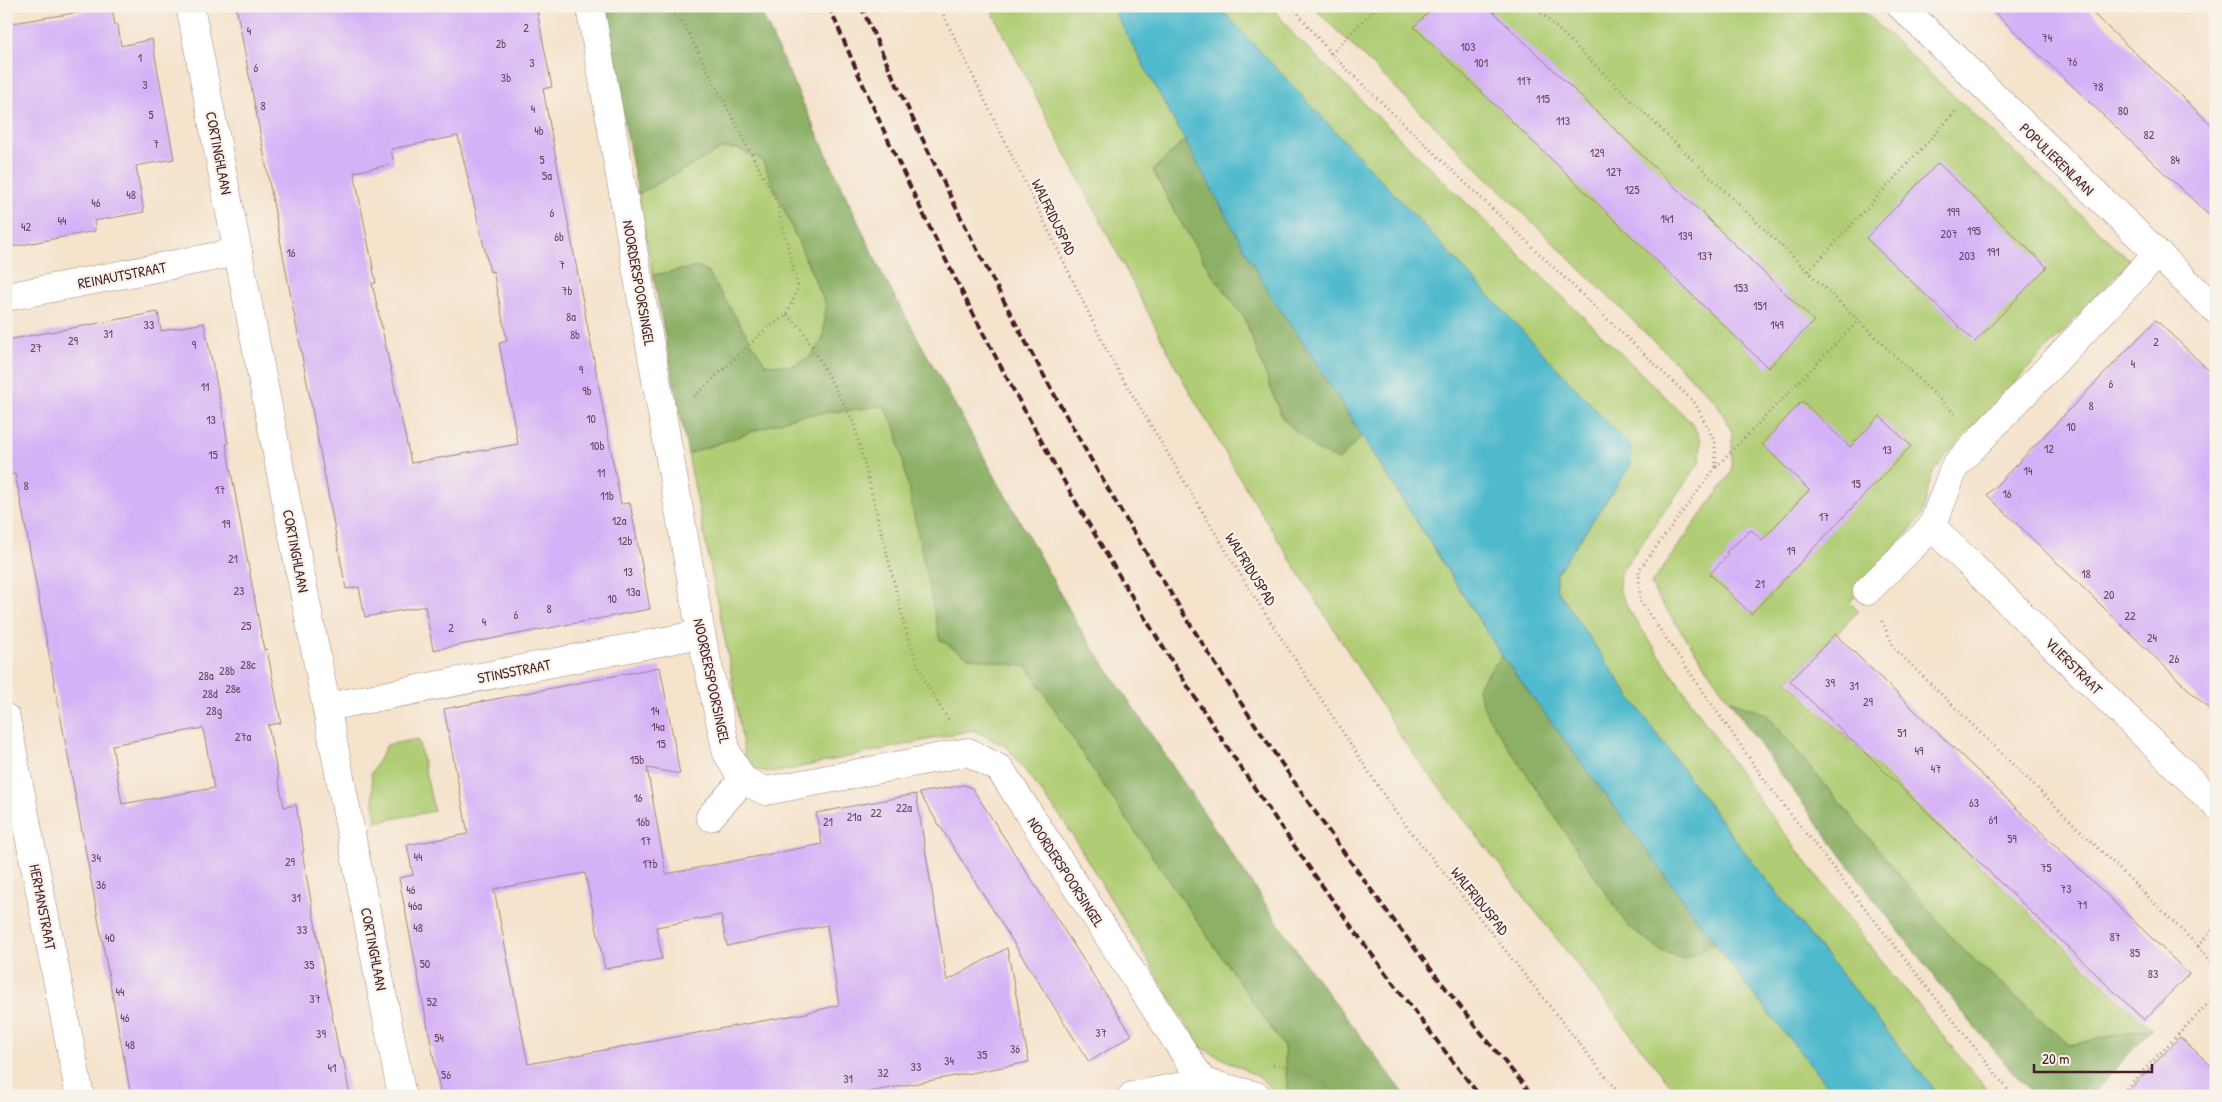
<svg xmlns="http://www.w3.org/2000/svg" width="2222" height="1102" font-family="'Patrick Hand',sans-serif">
<rect width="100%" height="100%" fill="#f7f3e8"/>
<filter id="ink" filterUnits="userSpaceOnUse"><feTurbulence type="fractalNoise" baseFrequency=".02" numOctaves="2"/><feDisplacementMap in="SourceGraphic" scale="10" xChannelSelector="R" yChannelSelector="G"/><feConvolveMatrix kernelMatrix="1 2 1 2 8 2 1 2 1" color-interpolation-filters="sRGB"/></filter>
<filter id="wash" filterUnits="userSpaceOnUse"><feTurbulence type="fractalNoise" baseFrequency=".0096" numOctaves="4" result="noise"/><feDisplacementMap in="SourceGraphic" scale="20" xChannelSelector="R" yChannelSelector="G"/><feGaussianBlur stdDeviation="1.12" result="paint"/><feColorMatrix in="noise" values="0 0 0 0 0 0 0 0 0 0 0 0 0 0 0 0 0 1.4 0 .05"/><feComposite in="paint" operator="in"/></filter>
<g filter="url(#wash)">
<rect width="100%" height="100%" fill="#f5e3cc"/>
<g fill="#b0cd74" stroke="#7d7650">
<path d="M989,6H1111L1185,140L1153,171L1173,209L1210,271L1245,319L1282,418L1338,460L1362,436L1502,656L1477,687L1683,959L1715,943L1754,995L1836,1096H1680L1660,1072L1405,743L1247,490L1184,382Z"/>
<path d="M1218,6H1272L1293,34L1691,422L1701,440L1700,462L1620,573L1619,590L1630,612L1752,791L1888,969L1992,1096H1940C1805,932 1673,766 1556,588V574L1631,465Z"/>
<path d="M1312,6H1858L2130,261L1946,455L1931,476L1922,516L1850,602L1859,611L1788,681L2142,1021L2152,1028L2069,1045L1956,943L1766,714L1729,700L1657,596L1651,584L1732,472V432L1717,403Z"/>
<path d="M723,148L738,149L763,160L826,305L823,339L810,357L791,366L764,364L709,274L700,267L653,275L638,194Z"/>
<path d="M884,406L896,429L968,657L1028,667L1095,773L1284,1047L1288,1096H1278L1259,1077L1200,1047L1065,823L1007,747L973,730L778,772C765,771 752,773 745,758L729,660L688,454L797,416Z"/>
<path d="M418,739L434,811L376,822L371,774L387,745Z"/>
</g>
<g fill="#8cb066" stroke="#6b6848">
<path d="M603,6H758L883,276L1079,627L1305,963L1406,1096H1288L1284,1047L1095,773L1028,667L968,657L940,640L896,429L884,406L797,416L688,454L653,275L699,267L709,274L765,364L791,366L810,357L823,339L826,305L762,160L738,149L723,148L638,194Z"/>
<path d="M1185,140L1271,297L1304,344L1362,436L1339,460L1315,449L1282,418L1245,319L1210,271L1173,209L1153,170Z"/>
<path d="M1502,656L1532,695L1715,943L1683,959L1660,950L1628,926L1487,715L1477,688Z"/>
<path d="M1729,700L1766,714L1956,943L2069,1045L2152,1028L2091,1096H2035C1977,1034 1926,966 1874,899C1825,833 1775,768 1729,700Z"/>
</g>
<path fill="#50bacd" stroke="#4d6c7c" d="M1111,6H1218L1631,447V465L1556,574V588C1673,766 1805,932 1940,1096H1836L1754,995L1502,656L1304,344L1271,297Z"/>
<g id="blocks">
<g fill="#d5b2f7" fill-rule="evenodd">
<path d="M236,6H536L552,87L543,89L601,398L621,504L630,503L650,609L433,650L425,606L365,617L359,587L346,589ZM458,136L490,272L493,271L507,341L499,343L518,444L411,463L372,283H376L354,172L394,164L391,149Z"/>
<path d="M1435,6H1487L1814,321L1768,368L1414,27Z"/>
<path d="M1988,6H2085L2216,129V222Z"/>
<path d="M112,7L115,25H118L121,46L152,39L174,159L136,166L144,212L94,221L95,231L6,248V24Z"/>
<path d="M1938,163L2047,267L1975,342L1866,238Z"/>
<path d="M158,312L161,331L204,323L222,409L228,444H226L264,650L267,649L281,723L268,725L284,807L296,805L304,852H302L321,956L340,1058H343L350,1096H131L21,503L15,474L6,476L7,340ZM203,728L214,788L122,804L112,745Z"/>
<path d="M2156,320L2216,377V716L1987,495Z"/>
<path d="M1802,401L1850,447L1880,416L1911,446L1751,614L1710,574L1728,555L1726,552L1751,530L1762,540L1809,490L1762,444Z"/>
<path d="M1835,634L2189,974L2144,1020L1790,681Z"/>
<path d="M660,667L680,774L647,768L666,874L822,844L816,813L916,794L947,981L1007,948L1029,1062L848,1096H441L399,878L413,875L407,845L468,834L444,709ZM585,873L605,969L662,959L656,927L721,915L727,946L827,925L839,1005L806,1013L528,1064L494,889Z"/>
<path d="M964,785L972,788L976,794L1132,1035L1089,1062L919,793Z"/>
<path d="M2180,1037L2216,1070V1096H2123Z"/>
</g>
</g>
</g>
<g filter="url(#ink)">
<use href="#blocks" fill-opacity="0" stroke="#a0817c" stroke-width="1"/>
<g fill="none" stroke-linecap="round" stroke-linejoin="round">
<defs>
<g id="minor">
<path d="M190,6L402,1096"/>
<path d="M590,6L701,634L727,753L743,780L766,791L968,752L1000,769L1203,1082"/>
<path d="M1901,6L2216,310"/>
<path d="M6,297L238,252"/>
<path d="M1932,527L2216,805"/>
<path d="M1867,591L1932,527L1955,466L2156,255"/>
<path d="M327,707L701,634"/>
<path d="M6,718L80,1096"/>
<path d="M710,817L743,780"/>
<path d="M1132,1096L1203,1082L1257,1096"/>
</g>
</defs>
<use href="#minor" stroke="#a0817c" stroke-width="29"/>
<g stroke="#a0817c" stroke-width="3" stroke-dasharray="1 4" stroke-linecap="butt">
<path d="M662,6L681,19L776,201L798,287L787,315L767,328L694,397"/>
<path d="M939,6L1111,359L1246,584L1393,809L1621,1096"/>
<path d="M1292,6L1331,54L1695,403L1715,442L1716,467L1639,570L1640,601L1771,789L2013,1096"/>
<path d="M1534,6L1957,416"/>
<path d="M1331,54L1377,6"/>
<path d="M1809,271L1958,109"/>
<path d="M787,315L803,330L854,423L908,638L924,680L949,721"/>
<path d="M1716,467L1858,321"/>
<path d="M1882,621L1894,648L2198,946L2216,926"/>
<path d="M2198,946L2216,967"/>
<path d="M1273,1065C1297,1066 1321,1076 1335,1096"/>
<path d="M2119,1096L2216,995"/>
</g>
<use href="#minor" stroke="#fff" stroke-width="28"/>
<g stroke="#4a1f2b" stroke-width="4" stroke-dasharray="8 4" stroke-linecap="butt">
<path d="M829,6C994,397 1217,764 1480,1096"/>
<path d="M861,6C1034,395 1259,769 1533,1096"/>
</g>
</g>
</g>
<g text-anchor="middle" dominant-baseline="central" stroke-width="4.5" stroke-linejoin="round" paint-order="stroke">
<g font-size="12" fill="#6d445e">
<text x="526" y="27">2</text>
<text x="249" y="30">4</text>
<text x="2047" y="37">74</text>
<text x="501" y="43">2b</text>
<text x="1468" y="46">103</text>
<text x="140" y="57">1</text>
<text x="2072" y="61">76</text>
<text x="532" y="62">3</text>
<text x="1481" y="62">101</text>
<text x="256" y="67">6</text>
<text x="506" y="77">3b</text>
<text x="1524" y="80">117</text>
<text x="145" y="84">3</text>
<text x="2098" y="86">78</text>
<text x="1543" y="98">115</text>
<text x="263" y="105">8</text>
<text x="533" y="108">4</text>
<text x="2123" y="110">80</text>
<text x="151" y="114">5</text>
<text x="1563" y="120">113</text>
<text x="539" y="130">4b</text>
<text x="2149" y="134">82</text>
<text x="156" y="143">7</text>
<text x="1597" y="152">129</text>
<text x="542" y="159">5</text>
<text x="2175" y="159">84</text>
<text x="1614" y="171">127</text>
<text x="547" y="175">5a</text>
<text x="1632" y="189">125</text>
<text x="131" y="194">48</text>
<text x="96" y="202">46</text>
<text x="1953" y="211">199</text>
<text x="552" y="212">6</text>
<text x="1667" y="218">141</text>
<text x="62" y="220">44</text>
<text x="26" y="226">42</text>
<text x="1974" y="230">195</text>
<text x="1949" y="233">207</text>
<text x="1685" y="235">139</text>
<text x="559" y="236">6b</text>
<text x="1993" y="251">191</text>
<text x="291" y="252">16</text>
<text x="1705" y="255">137</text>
<text x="1967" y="255">203</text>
<text x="562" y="264">7</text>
<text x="1741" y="287">153</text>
<text x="567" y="290">7b</text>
<text x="1760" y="305">151</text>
<text x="571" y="316">8a</text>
<text x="149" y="324">33</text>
<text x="1777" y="324">149</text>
<text x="108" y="333">31</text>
<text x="575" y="334">8b</text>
<text x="73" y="340">29</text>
<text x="2156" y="341">2</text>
<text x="194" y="344">9</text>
<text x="36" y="347">27</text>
<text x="2133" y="363">4</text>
<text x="581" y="369">9</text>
<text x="2111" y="383">6</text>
<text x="205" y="386">11</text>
<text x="587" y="390">9b</text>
<text x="2091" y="405">8</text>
<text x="591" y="418">10</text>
<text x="211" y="419">13</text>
<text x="2071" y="426">10</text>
<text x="597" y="445">10b</text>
<text x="2049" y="448">12</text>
<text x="1887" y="449">13</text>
<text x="213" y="454">15</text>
<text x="2028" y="470">14</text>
<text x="601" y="472">11</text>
<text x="1856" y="483">15</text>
<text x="26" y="485">8</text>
<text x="220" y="489">17</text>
<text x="2007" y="493">16</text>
<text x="607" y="495">11b</text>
<text x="1824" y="516">17</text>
<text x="619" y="520">12a</text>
<text x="226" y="523">19</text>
<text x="625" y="540">12b</text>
<text x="1791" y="550">19</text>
<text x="233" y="558">21</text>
<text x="628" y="571">13</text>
<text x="2086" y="573">18</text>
<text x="1760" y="583">21</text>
<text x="239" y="590">23</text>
<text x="633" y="591">13a</text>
<text x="2109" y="594">20</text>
<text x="612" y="598">10</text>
<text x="549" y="608">8</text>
<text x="516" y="614">6</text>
<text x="2130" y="615">22</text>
<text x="484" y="621">4</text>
<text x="246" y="625">25</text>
<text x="451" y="627">2</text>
<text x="2152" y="637">24</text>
<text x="2174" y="658">26</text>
<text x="248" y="664">28c</text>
<text x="227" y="670">28b</text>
<text x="206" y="675">28a</text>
<text x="1830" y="682">39</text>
<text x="1854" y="685">31</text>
<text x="233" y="688">28e</text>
<text x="210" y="693">28d</text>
<text x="1868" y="701">29</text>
<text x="214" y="710">28g</text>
<text x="655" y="710">14</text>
<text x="658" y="726">14a</text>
<text x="1902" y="732">51</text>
<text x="243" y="736">27a</text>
<text x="661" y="743">15</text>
<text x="1919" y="750">49</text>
<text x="637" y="759">15b</text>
<text x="1936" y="768">47</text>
<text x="638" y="797">16</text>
<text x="1974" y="802">63</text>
<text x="904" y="807">22a</text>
<text x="876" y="812">22</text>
<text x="854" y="816">21a</text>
<text x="1993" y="819">61</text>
<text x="643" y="821">16b</text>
<text x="828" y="821">21</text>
<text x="2012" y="838">59</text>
<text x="646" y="840">17</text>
<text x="418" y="856">44</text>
<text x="96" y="857">34</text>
<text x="290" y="861">29</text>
<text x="650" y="863">17b</text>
<text x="2046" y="867">75</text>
<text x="101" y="884">36</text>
<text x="2066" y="888">73</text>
<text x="411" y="889">46</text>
<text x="296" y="897">31</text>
<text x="2082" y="904">71</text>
<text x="415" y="905">46a</text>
<text x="418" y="927">48</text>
<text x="302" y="929">33</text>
<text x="2115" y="936">87</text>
<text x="110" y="937">40</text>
<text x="2135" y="952">85</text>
<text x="425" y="963">50</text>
<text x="309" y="964">35</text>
<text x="2153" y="973">83</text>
<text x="120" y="991">44</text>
<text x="315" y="998">37</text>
<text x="432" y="1001">52</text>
<text x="125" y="1017">46</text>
<text x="1101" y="1032">37</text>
<text x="321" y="1033">39</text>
<text x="439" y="1037">54</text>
<text x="130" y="1044">48</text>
<text x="1015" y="1048">36</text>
<text x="982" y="1054">35</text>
<text x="949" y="1060">34</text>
<text x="916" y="1066">33</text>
<text x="332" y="1067">41</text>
<text x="883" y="1072">32</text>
<text x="446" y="1074">56</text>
<text x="848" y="1078">31</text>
</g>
<g font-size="15" fill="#4a1f2b" stroke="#f7f3e8">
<text transform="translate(219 153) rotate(79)">CORTINGHLAAN</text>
<text transform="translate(2057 159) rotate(44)">POPULIERENLAAN</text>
<text transform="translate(1054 217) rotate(64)">WALFRIDUSPAD</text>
<text transform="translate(122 275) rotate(-11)">REINAUTSTRAAT</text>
<text transform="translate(639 283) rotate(80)">NOORDERSPOORSINGEL</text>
<text transform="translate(296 551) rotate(79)">CORTINGHLAAN</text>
<text transform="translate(1251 569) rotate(58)">WALFRIDUSPAD</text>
<text transform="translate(2074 666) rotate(45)">VLIERSTRAAT</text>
<text transform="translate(514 671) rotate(-11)">STINSSTRAAT</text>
<text transform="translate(712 681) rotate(78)">NOORDERSPOORSINGEL</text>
<text transform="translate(1066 872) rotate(57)">NOORDERSPOORSINGEL</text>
<text transform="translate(1480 901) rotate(51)">WALFRIDUSPAD</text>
<text transform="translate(43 907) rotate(79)">HERMANSTRAAT</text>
<text transform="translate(374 949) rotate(79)">CORTINGHLAAN</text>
</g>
</g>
<rect width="2222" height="1102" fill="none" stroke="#f7f3e8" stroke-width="25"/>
<path d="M2034 1064v8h118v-8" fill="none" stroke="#4a1f2b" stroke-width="2.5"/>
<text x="2042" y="1064" font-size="15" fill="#4a1f2b" stroke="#f7f3e8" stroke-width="4" paint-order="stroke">20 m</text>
</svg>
